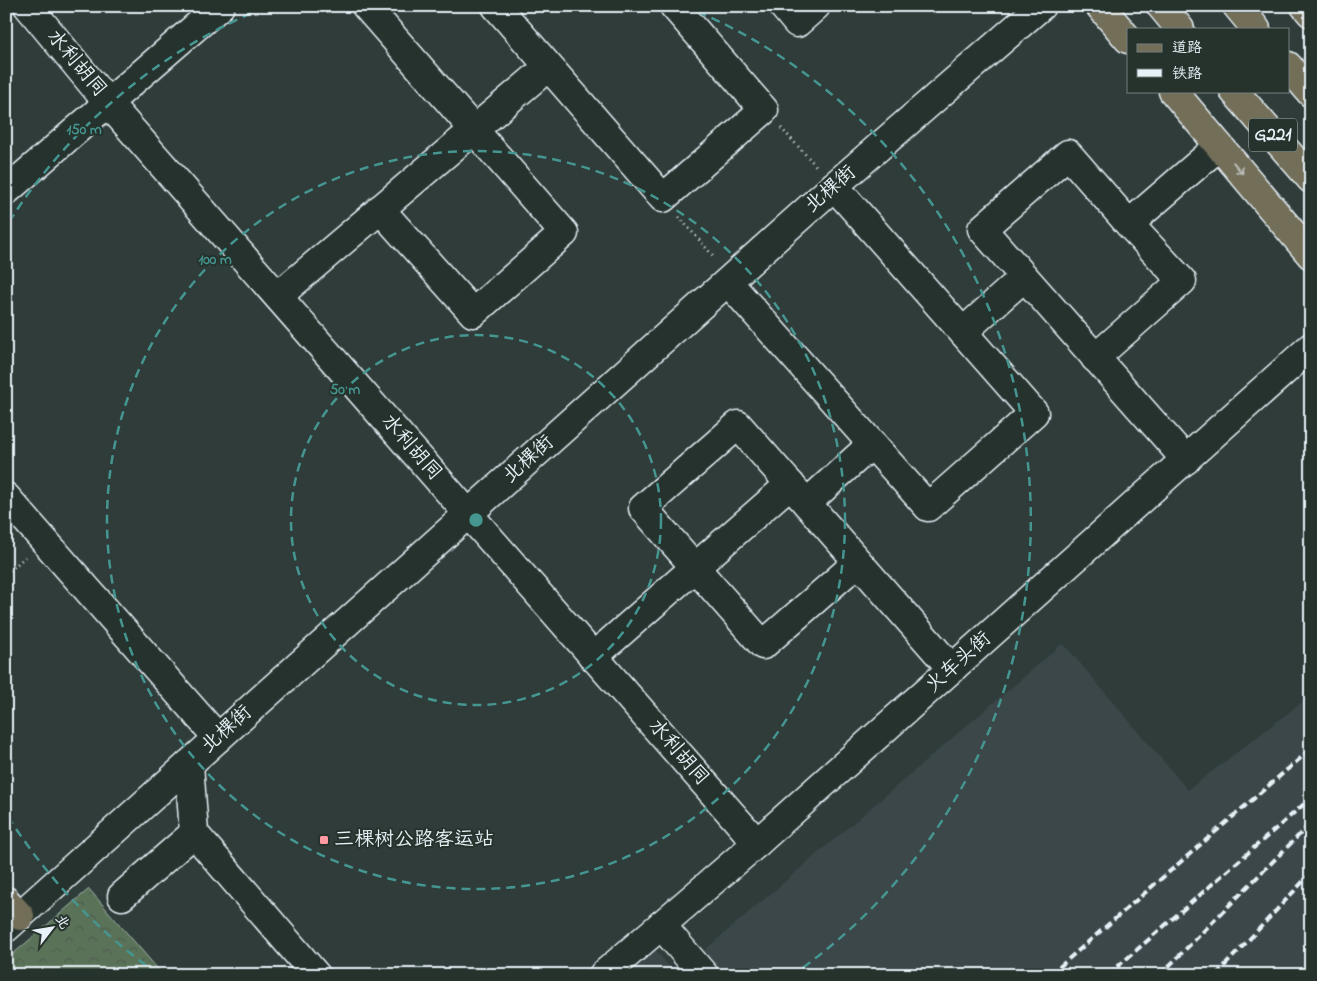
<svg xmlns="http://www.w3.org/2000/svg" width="1317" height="981" font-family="'Indie Flower','LXGW WenKai TC',sans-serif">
<defs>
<pattern id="forest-crowns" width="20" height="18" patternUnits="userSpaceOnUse" patternTransform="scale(1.25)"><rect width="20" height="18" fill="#5a7358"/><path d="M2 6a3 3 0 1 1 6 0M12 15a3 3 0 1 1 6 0" fill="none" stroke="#4f5b50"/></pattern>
</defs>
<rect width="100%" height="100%" fill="#2f3c3a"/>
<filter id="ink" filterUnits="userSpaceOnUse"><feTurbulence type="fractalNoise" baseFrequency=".02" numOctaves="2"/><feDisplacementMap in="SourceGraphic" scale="10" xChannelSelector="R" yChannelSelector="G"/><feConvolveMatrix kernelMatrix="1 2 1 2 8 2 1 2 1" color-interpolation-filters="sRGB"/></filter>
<g filter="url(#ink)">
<g fill="#3a4649">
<path d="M1063,643L1188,790L1311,695V975H681L679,972Z"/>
<path d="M651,945L677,975H616Z"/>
</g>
<path fill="url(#forest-crowns)" stroke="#a1b2a8" d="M89,889L163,975H6V960Z"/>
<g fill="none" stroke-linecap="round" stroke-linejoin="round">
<defs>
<g id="minor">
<path d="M28,6L108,103L757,843"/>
<path d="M366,6L564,233L473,313L380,209"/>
<path d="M496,6L663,198L764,110L674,6"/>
<path d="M783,6L797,23L816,6"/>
<path d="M6,191L220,6"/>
<path d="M728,282L928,507L1034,413L834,186"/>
<path d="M278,296L548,67"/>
<path d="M963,332L1024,277"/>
<path d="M1095,358L1182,281L1129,224"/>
<path d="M1186,460L982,229L1068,154L1129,224L1219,146"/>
<path d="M6,497L218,738"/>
<path d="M807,503L872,444"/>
<path d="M858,562L763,645L643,508L738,425L952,669"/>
<path d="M593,657L790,484"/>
<path d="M189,764L194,833L316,975"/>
<path d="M122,896L194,833"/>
<path d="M661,925L704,975"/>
<path d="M6,928L834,186L1041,6"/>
<path d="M603,975L757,843L1311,347"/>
</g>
<g id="major">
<path d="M1100,6L1128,39"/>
<path d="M1305,6L1311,13"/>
<path d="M1173,91L1311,255"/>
<path d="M6,901L20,916"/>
</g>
<g id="highway">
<path d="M1161,6L1180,29"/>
<path d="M1237,6L1256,29"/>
<path d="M1288,66L1311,93"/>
<path d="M1234,91L1311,179"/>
</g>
</defs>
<use href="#minor" stroke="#e8f1f8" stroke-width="31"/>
<use href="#major" stroke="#e8f1f8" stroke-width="31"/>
<use href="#highway" stroke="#e8f1f8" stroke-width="31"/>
<g stroke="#e8f1f8" stroke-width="3" stroke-dasharray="1 4" stroke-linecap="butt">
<path d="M781,128L818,168"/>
<path d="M679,217L715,258"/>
<path d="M6,574L25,557"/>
</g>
<use href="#minor" stroke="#26332d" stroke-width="28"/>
<use href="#major" stroke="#726e59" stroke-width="28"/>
<use href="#highway" stroke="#726e59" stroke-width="28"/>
<g stroke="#e8f1f8" stroke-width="4" stroke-dasharray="8 4" stroke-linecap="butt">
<path d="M1050,975L1311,749"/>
<path d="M1108,975L1311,798"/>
<path d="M1160,975L1311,823"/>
<path d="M1216,975L1311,873"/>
</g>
</g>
<defs><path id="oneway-shaft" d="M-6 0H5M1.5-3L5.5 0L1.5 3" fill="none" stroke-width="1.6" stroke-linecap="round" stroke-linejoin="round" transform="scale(1.25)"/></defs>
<use stroke="#b9bdb8" href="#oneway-shaft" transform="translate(1238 168) rotate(50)"/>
</g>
<g fill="none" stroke="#459590" stroke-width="2.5" stroke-dasharray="9 6">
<circle cx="476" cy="520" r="185"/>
<circle cx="476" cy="520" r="369"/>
<path d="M158 974A554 554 0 0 1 9 818M9 222A554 554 0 0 1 268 6M684 6A554 554 0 0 1 794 974"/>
</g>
<rect fill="#ff9aa2" stroke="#26332d" stroke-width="2" x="319" y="835" width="10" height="10" rx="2.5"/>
<g text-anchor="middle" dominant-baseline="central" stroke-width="4" stroke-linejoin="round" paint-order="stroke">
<rect fill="#26332d" stroke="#aeb8bb" stroke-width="1" x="1249" y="118.5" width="48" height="33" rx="4"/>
<g font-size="19" font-weight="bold" fill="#e8f1f8">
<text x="1273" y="135">G221</text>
</g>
<g font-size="20" fill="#e8f1f8" stroke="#26332d">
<text transform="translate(76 64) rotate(50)">水利胡同</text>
<text transform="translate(831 190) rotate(-41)">北棵街</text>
<text transform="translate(411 448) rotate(49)">水利胡同</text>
<text transform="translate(529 460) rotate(-42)">北棵街</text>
<text transform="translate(959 663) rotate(-42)">火车头街</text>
<text transform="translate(227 730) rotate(-42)">北棵街</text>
<text transform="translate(678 753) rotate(49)">水利胡同</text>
</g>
<g font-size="20" fill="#e8f1f8" stroke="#26332d" text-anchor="start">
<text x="334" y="840">三棵树公路客运站</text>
</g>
</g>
<circle cx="476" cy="520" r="8" fill="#459590" stroke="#26332d" stroke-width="2.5"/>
<g font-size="15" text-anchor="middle" font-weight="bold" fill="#459590" stroke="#26332d" stroke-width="4" stroke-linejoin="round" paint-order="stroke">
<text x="84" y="134">150 m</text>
<text x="215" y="264">100 m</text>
<text x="345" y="394">50 m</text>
</g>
<rect width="1317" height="981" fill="none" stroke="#26332d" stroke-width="25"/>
<rect x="12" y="12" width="1292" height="956" fill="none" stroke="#e8f1f8" stroke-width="2" filter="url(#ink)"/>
<rect x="1127" y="28" width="162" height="65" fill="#26332d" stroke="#747f7e"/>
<rect x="1137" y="44" width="25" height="8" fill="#726e59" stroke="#747f7e"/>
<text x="1172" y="52" font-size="15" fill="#e8f1f8">道路</text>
<rect x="1137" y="69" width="25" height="8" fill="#e8f1f8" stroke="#747f7e"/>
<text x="1172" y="78" font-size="15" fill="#e8f1f8">铁路</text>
<g transform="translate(52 928) rotate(59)" stroke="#26332d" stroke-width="4" paint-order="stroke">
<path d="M0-4L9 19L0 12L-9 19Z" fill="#e8f1f8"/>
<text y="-8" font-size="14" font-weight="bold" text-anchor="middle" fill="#e8f1f8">北</text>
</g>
</svg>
